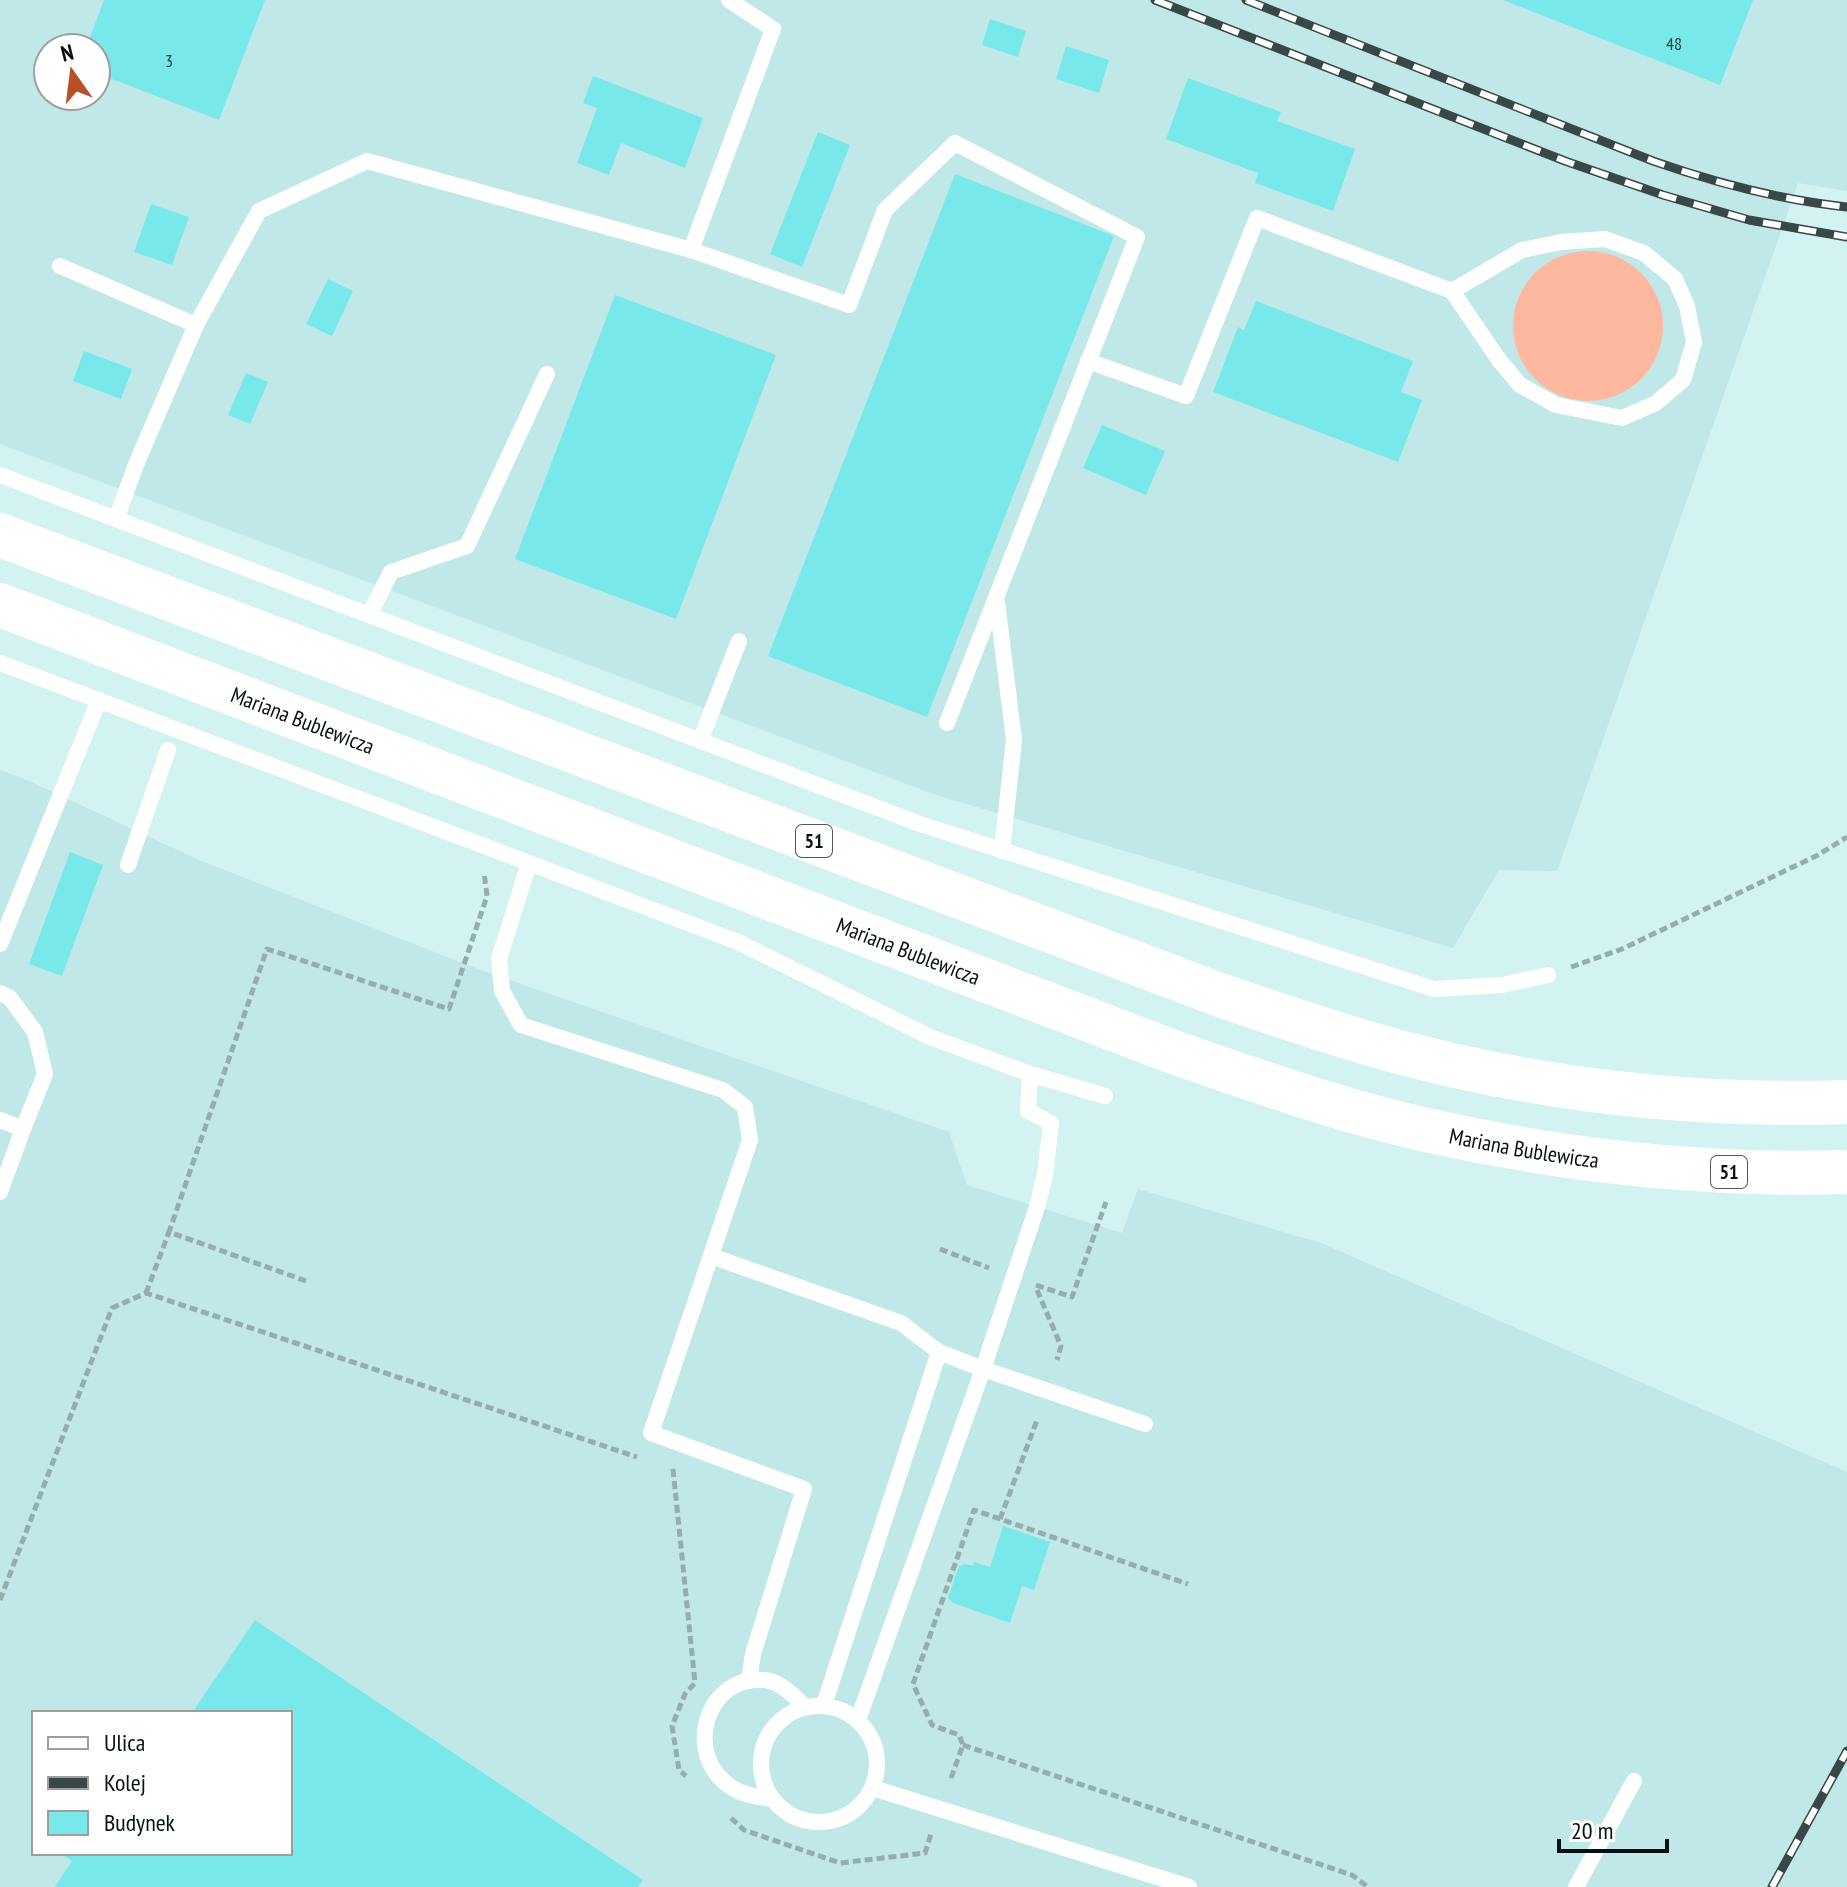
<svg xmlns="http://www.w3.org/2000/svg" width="1847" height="1887" font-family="'PT Sans Narrow',sans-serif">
<rect width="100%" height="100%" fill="#d3f2f2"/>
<g fill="#c0e8e8" fill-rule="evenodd">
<path d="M0,0H1847V191L1798,183L1557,871L1499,870L1453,948L936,795L0,444ZM48,48H96V96H48Z"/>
<path d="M0,770L27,780L199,860L478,969L949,1132L967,1185L1122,1233L1138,1189L1321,1243L1847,1472V1887H0ZM34,1713H290V1853H34Z"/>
</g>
<circle fill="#ffb8a0" cx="1588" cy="326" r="75"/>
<g fill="#79e8ea">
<path d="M104,0H265L219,120L96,73V48H86Z"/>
<path d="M1503,0H1753L1720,85Z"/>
<path d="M990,19L1026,31L1018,57L982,45Z"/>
<path d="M1066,46L1109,60L1099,93L1056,79Z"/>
<path d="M593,76L703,118L685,168L621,143L609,175L577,163L597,108L583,103Z"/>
<path d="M1188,78L1281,112L1277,121L1355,149L1333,211L1255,183L1258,173L1166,139Z"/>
<path d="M818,132L850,145L802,267L770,254Z"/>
<path d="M955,174L1114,236L927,717L768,656Z"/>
<path d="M151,204L189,217L172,265L134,252Z"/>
<path d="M328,279L353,291L332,336L306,324Z"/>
<path d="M615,295L776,355L676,619L515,559Z"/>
<path d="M1256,301L1413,361L1401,392L1422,400L1398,462L1213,392L1238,327L1244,330Z"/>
<path d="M84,351L132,369L121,399L73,381Z"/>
<path d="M246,373L268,382L250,424L228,415Z"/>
<path d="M1102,425L1165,451L1146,495L1083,468Z"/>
<path d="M70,852L103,865L62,976L29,964Z"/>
<path d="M1003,1526L1050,1542L1034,1590L1022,1586L1010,1623L953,1603L948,1598L959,1566L965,1564L973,1566L974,1562L990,1567Z"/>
<path d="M255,1620L643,1880L638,1887H55L72,1861L60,1853H290V1713H192Z"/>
</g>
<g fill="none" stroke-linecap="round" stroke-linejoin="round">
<g stroke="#95adad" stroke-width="5" stroke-dasharray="8 4" stroke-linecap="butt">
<path d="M1571,967L1622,949L1818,855L1847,837"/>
<path d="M940,1249L989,1268"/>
<path d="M306,1281L169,1232L267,949L449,1009L487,896L484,872"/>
<path d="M1036,1285L1072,1297L1106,1202"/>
<path d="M1037,1290L1061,1346L1057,1360"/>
<path d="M146,1293L169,1232"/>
<path d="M673,1469L695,1683L685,1694L672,1726L679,1770L686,1776"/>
<path d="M1000,1519L1037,1420"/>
<path d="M0,1600L112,1308L146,1293L637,1457"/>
<path d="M963,1745L1352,1875L1368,1887"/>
<path d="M951,1778L963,1745L959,1735L932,1725L913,1684L974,1510L1188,1584"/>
<path d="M731,1818L744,1830L840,1863L925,1853L931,1834"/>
</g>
<g stroke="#fff" stroke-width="16">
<path d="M691,250L773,29L729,0"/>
<path d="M60,266L196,325"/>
<path d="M1088,361L1186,396L1257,218L1452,291L1499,360L1520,385L1556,405L1622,418L1656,403L1683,380L1694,342L1687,306L1675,279L1644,253L1605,239L1561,242L1522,250L1452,291"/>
<path d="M0,475L920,824L1434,989L1502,985L1548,975"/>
<path d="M116,519L137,462L196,325L259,211L367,161L691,250L849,305L885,210L955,143L1137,237L947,723"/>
<path d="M997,602L1014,740L1002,851"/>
<path d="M369,615L391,572L467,546L547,374"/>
<path d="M0,663L738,942L930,1037L1030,1074L1105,1096"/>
<path d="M700,741L739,641"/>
<path d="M529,863L499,959L502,991L521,1025L723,1090L745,1107L750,1140L651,1433L804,1489L753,1654L749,1681"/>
<path d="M128,865L168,750"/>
<path d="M0,944L99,700"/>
<path d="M0,993L10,998L35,1032L45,1074L23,1129L0,1120"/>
<path d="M0,1192L23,1129"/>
<path d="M711,1256L901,1323L939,1352"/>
<path d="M824,1705L939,1352L983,1369L1145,1424"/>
<circle cx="819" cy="1764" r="58"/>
<path d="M858,1720L983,1369L1037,1207L1045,1174L1051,1123L1028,1111L1030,1074"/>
<path d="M873,1788L1189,1887"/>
<path d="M772,1799C758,1797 742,1795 731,1787C682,1755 706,1674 765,1680C780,1681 795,1697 805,1707"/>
<path d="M1576,1887L1634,1781"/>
</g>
<g stroke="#fff" stroke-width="44">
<path d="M0,535L1220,995C1275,1014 1331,1033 1388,1049C1537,1090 1693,1107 1847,1102"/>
<path id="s1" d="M0,605L1176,1053C1260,1082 1345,1112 1431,1131C1570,1162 1705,1176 1847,1172"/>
</g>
<defs>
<g id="rail">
<path d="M1155,0L1565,161L1663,195L1749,220L1847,237"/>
<path d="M1246,0L1653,161C1716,183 1781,200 1847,207"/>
<path d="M1772,1887L1847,1751"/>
</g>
</defs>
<use href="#rail" stroke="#384747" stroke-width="9"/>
<use href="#rail" stroke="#fff" stroke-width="6" stroke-dasharray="18" stroke-linecap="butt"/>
</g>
<g text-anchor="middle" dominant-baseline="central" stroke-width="6" stroke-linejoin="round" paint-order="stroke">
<g font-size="18" fill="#234646">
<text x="1674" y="43">48</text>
<text x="169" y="60">3</text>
</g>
<g fill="#fff" stroke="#515858" stroke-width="2">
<rect x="796" y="825" width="36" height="32" rx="6"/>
<rect x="1711" y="1156" width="36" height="32" rx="6"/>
</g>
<g font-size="20" font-weight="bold" fill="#061010">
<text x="814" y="841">51</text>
<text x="1729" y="1172">51</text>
</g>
<g font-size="22" fill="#061010" stroke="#fff">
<text stroke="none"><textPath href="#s1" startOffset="324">Mariana Bublewicza</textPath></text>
<text stroke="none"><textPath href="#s1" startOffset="972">Mariana Bublewicza</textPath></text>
<text stroke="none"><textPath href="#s1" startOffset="1620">Mariana Bublewicza</textPath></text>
</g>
</g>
<rect x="32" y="1711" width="260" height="144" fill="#ffffff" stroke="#9b9f9f" stroke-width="2"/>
<rect x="48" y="1737" width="40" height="12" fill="#ffffff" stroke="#9b9f9f" stroke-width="2"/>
<text x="104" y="1751" font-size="24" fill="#061010">Ulica</text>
<rect x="48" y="1777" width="40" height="12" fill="#384747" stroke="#9b9f9f" stroke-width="2"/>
<text x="104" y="1791" font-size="24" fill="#061010">Kolej</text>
<rect x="48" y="1811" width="40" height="24" fill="#79e8ea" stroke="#9b9f9f" stroke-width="2"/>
<text x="104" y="1831" font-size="24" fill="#061010">Budynek</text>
<g transform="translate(72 72) rotate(346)"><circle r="38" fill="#ffffff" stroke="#9b9f9f" stroke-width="2"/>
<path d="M0-6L14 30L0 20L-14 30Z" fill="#b75029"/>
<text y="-12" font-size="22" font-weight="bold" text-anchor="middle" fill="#061010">N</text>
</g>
<path d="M1559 1839v12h108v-12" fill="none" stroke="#061010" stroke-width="4"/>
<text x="1571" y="1839" font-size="24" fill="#061010" stroke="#ffffff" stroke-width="6" paint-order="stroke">20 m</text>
</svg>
